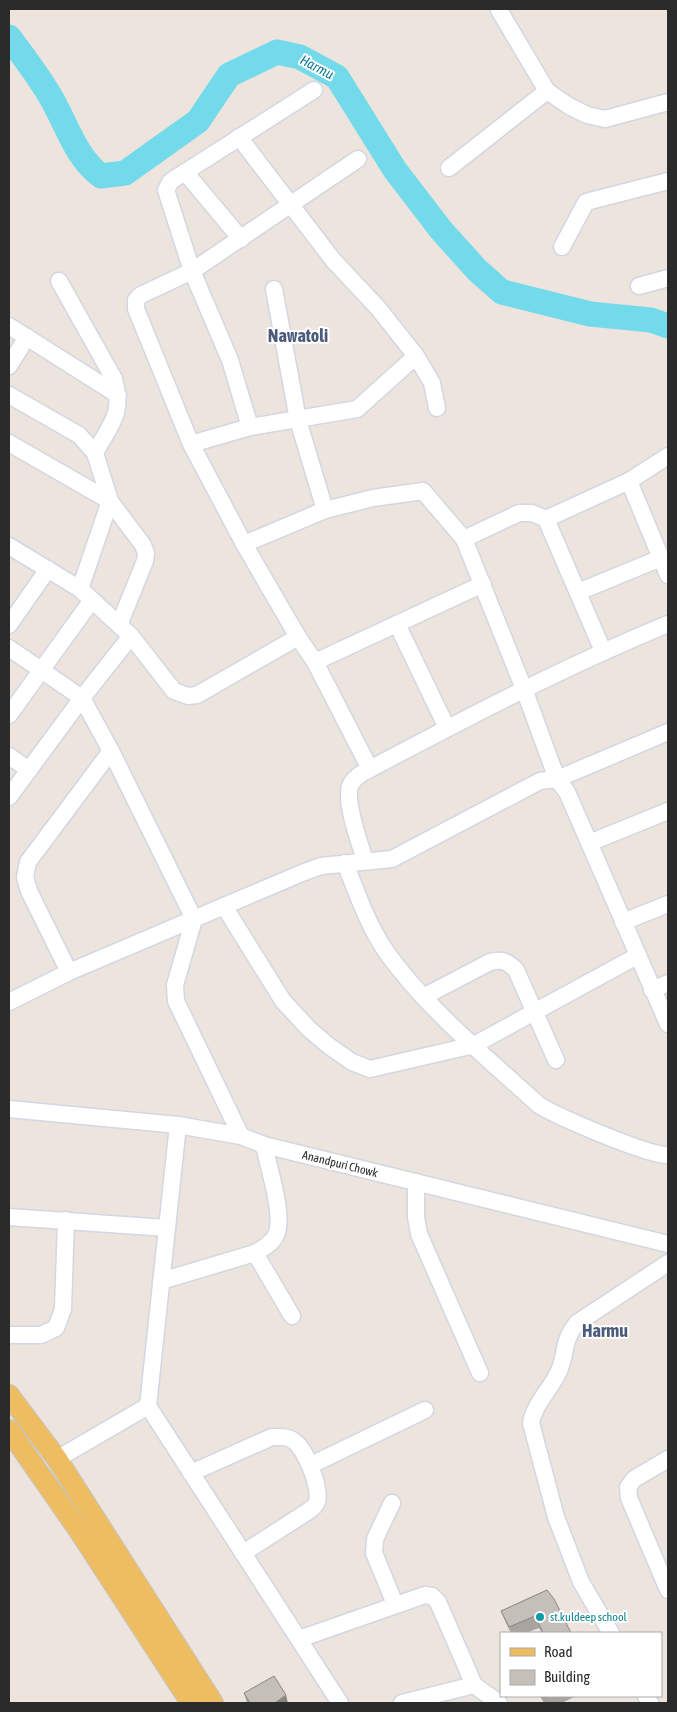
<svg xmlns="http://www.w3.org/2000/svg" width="677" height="1712" font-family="'Asap Condensed',sans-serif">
<rect width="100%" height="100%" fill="#ece4dd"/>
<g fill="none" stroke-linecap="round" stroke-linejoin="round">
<path stroke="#73daec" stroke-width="25" d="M9,37C24,57 41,79 53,101C68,128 76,157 101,176L125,173L198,121L229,75L277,52L300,57L337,77L395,170L441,230L477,270L502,292L590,314L651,320L668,326"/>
<defs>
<g id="minor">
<path d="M499,10L547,91L569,106L587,115L605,119L668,102"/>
<path d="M239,137L333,260L378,308L416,356L432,383L437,408"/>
<path d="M358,159L192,271L141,295L136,300V309L191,444L244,544L298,637L315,662L370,769C362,773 356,776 351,784C343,799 360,843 365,861"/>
<path d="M449,168L547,91"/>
<path d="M185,172L241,239"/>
<path d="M562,247L586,202L668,181"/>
<path d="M59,281L114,379C124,414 111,423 95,453"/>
<path d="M639,286L668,278"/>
<path d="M274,289L298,420L325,510"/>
<path d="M9,326L118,395"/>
<path d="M9,366L27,337"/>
<path d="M9,395L79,435L95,453L110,501L80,589"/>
<path d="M250,427L230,360L192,271L166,190L171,181L314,90"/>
<path d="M9,443L110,501L143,545L146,553L145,561L119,625"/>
<path d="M191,444L250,427L357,409L416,356"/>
<path d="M629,481L668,575"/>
<path d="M546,519L603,651"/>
<path d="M464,539L519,513H532L546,519L629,481L668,456"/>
<path d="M244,544L325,510L373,498L423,491L464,539L524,689L557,779L668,732"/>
<path d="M9,546L80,589L131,636L174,691L188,696L197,695L298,637"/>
<path d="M578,592L661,558"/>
<path d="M397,624L447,728"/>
<path d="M9,625L48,569"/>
<path d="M9,648L82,698L111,751L194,919L175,985L176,1001L241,1136"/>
<path d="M315,662L483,584"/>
<path d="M9,715L92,600"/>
<path d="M9,756L29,770"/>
<path d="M370,769C468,717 566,666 668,624"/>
<path d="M9,797L82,698L131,636"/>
<path d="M589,843L668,811"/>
<path d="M345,863C357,893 367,923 385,950C424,1006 488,1059 539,1105C558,1117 649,1156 668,1155"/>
<path d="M224,906L283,1001L309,1029L329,1046L352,1062L370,1069L474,1045L637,956"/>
<path d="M623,922L668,904"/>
<path d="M69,972L29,891L25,877L28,862L111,751"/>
<path d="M652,990L668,983"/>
<path d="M425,996L490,962C502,959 507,961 516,970L556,1060"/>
<path d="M9,1002L69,972L302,873L321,866L392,859L540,781L557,779L567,792L668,1024"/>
<path d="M9,1109L178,1125L241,1136L264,1145L668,1244"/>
<path d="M178,1125L148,1406L340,1703"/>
<path d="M416,1182V1217L419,1234L480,1373"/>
<path d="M9,1217L167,1228"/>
<path d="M255,1253L292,1316"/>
<path d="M161,1281L255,1253C263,1248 272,1244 276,1235C285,1216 268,1167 264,1145"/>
<path d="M9,1335H41L56,1328L63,1309L66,1220"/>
<path d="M57,1459L148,1406"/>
<path d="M668,1459L634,1479L628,1487L629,1498L668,1590"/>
<path d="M311,1465L425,1410"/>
<path d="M191,1473L272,1437C281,1437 288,1436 295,1442C306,1450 323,1492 316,1504C314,1507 310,1510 307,1512L243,1553"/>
<path d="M392,1503L375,1539L374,1553L395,1604"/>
<path d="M611,1633L581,1582L556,1517L531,1423C534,1404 551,1389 559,1371C567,1352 562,1341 577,1323L668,1263"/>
<path d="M299,1639L425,1595L432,1596L438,1602L474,1685"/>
<path d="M646,1696L650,1703"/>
<path d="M402,1703L474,1685L499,1703"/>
</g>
<g id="major">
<path d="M9,1395L57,1459L213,1703"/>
<path d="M9,1430L80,1532L191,1703"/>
</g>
</defs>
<use href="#minor" stroke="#d2d7e3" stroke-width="19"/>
<use href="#major" stroke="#c4c4c4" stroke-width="22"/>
<use href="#minor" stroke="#fff" stroke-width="16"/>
<use href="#major" stroke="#eebd61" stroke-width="20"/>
</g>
<g fill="#a9a49f">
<path d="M547,1590L571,1633H542L539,1628L526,1633H511L506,1623L501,1611Z"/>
<path d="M244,1693L288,1703H247Z"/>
<path d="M540,1696H576L562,1703H544Z"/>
</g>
<path fill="#8a8682" d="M286,1695L288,1703H275Z"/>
<g fill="#c5bfb9" stroke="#8a8682">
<path d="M547,1590L554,1599L571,1633H543L535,1616L509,1627L501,1611Z"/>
<path d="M274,1676L286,1695L275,1703H250L244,1693Z"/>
<path d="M542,1696H549L543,1698Z"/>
</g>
<circle fill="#0f9aa8" stroke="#fff" stroke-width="2" cx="540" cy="1617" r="5"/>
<g text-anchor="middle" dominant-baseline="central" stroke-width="4" stroke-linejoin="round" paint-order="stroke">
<g font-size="12" fill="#2b2b2b" stroke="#fff">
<text transform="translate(340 1164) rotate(14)">Anandpuri Chowk</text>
</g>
<g font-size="12" fill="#0d838f" stroke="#fff" text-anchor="start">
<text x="550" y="1617">st.kuldeep school</text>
</g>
<g font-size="14" font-style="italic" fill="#107a99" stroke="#fff">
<text transform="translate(317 67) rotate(28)">Harmu</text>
</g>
<g font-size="18" font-weight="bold" fill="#4c5a7b" stroke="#fff">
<text x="298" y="335">Nawatoli</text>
<text x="605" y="1330">Harmu</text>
</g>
</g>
<rect width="677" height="1712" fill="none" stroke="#2b2b2b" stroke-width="20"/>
<rect x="500" y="1632" width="162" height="65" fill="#ffffff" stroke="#aaaaaa"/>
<rect x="510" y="1648" width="25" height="8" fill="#eebd61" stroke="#aaaaaa"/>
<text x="544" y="1657" font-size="15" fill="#2b2b2b">Road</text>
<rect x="510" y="1670" width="25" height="15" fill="#c5bfb9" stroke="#aaaaaa"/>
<text x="544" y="1682" font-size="15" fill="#2b2b2b">Building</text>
</svg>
